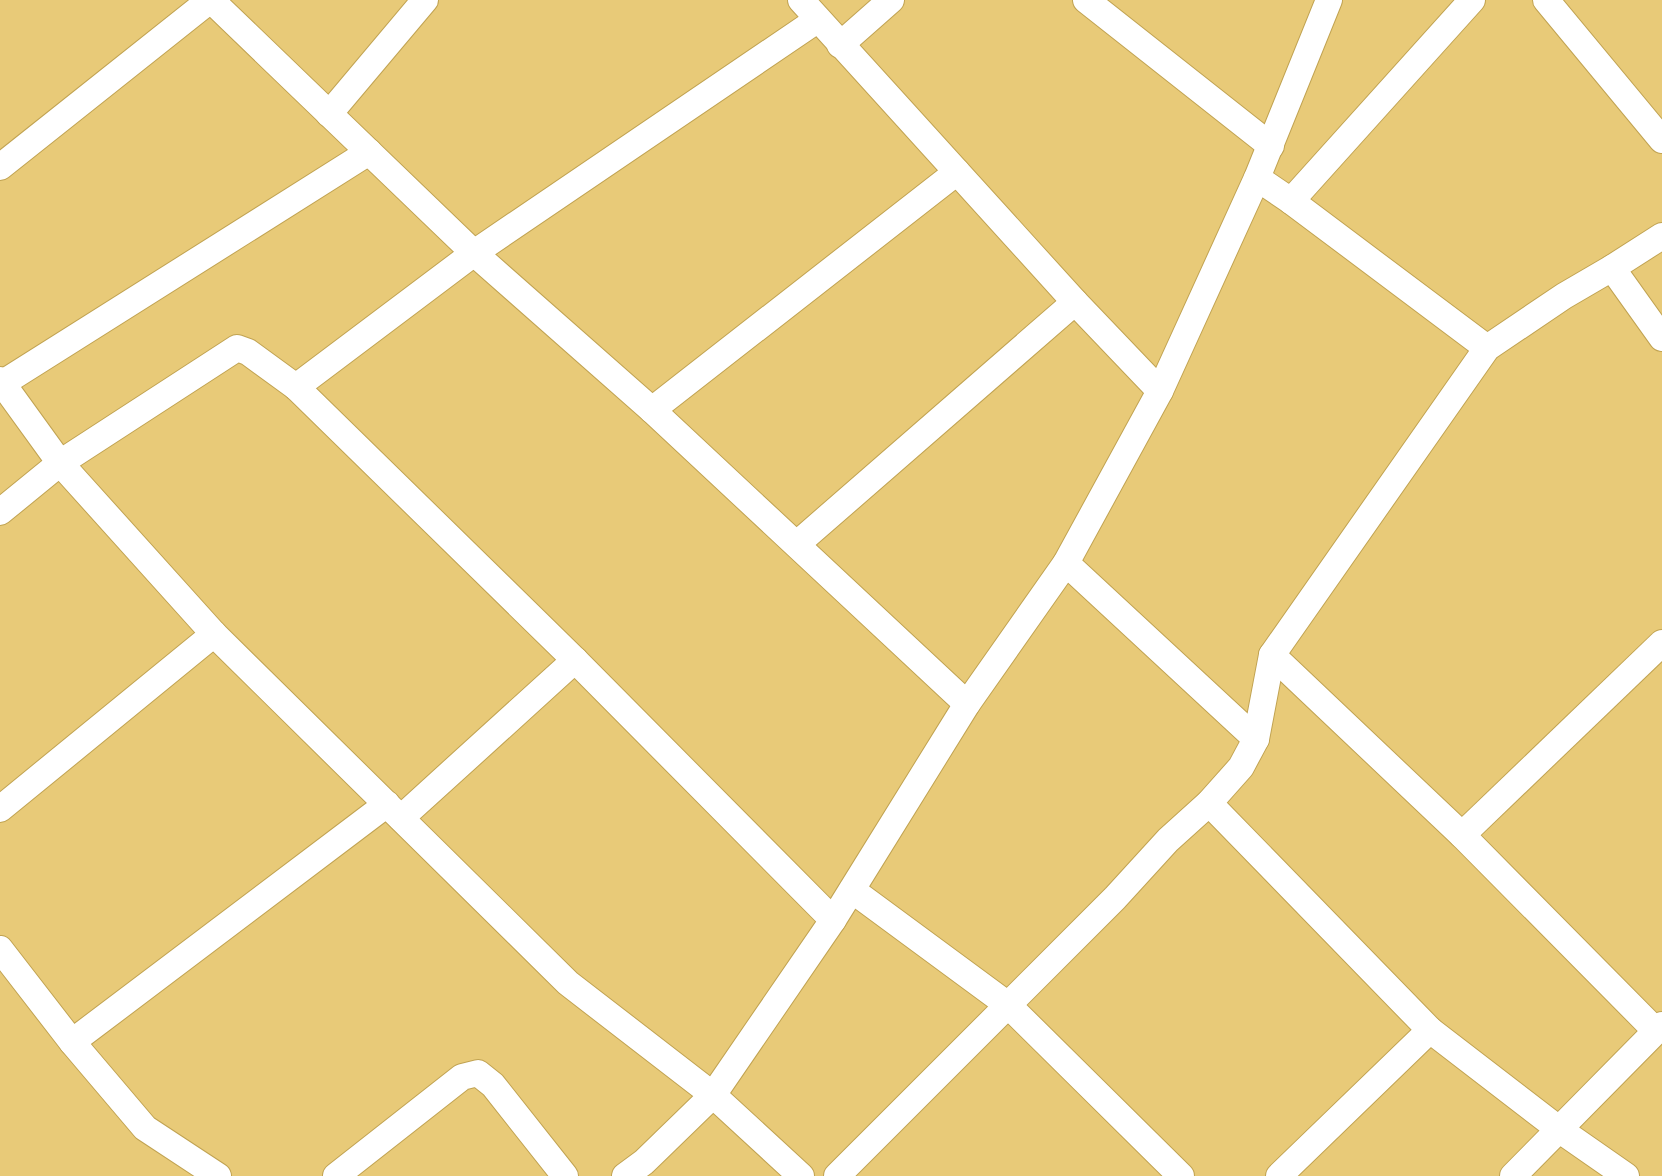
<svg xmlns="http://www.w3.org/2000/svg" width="1662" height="1176" font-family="'Public Sans',sans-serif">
<rect width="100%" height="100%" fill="#e8ca78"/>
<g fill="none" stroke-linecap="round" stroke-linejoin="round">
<defs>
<g id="minor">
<path d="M211,0L474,253L652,410L967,704"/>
<path d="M801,0L1075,302L1160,391"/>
<path d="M1086,0L1271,146"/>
<path d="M1546,0L1662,140"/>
<path d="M840,45L891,0"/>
<path d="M329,114L425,0"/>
<path d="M0,167L210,0"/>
<path d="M1257,178L1291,201L1487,348"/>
<path d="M1291,201L1472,0"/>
<path d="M1612,268L1662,338"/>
<path d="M0,380L60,463L214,634L568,983L713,1095L801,1176"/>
<path d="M3,383L369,152"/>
<path d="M296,387L474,253L817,20"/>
<path d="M652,410L957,172"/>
<path d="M0,512L60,463L237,348L248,352L296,387L575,660L833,920"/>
<path d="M797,544L1075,302"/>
<path d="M1066,563L1256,739"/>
<path d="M1272,655L1462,835L1656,1031"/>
<path d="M1209,803L1430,1030L1560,1130L1626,1176"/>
<path d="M0,809L214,634"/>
<path d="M401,818L575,660"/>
<path d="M1462,835L1662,643"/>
<path d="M852,890L1008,1005L1181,1176"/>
<path d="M0,949L72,1042L145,1128L218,1176"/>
<path d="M72,1042L387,804"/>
<path d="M336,1176L462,1077L478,1073L493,1085L565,1176"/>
<path d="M625,1176L644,1162L713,1095L833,920L967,704L1066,563L1160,391L1257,178L1329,0"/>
<path d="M837,1176L1115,898L1168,840L1209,803L1241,767L1256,739L1272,655L1487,348L1564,296L1612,268L1662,236"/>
<path d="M1279,1176L1430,1030"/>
<path d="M1513,1176L1662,1025"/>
</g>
</defs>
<use href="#minor" stroke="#c1a352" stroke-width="28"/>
<use href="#minor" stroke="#fff" stroke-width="26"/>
</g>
</svg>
